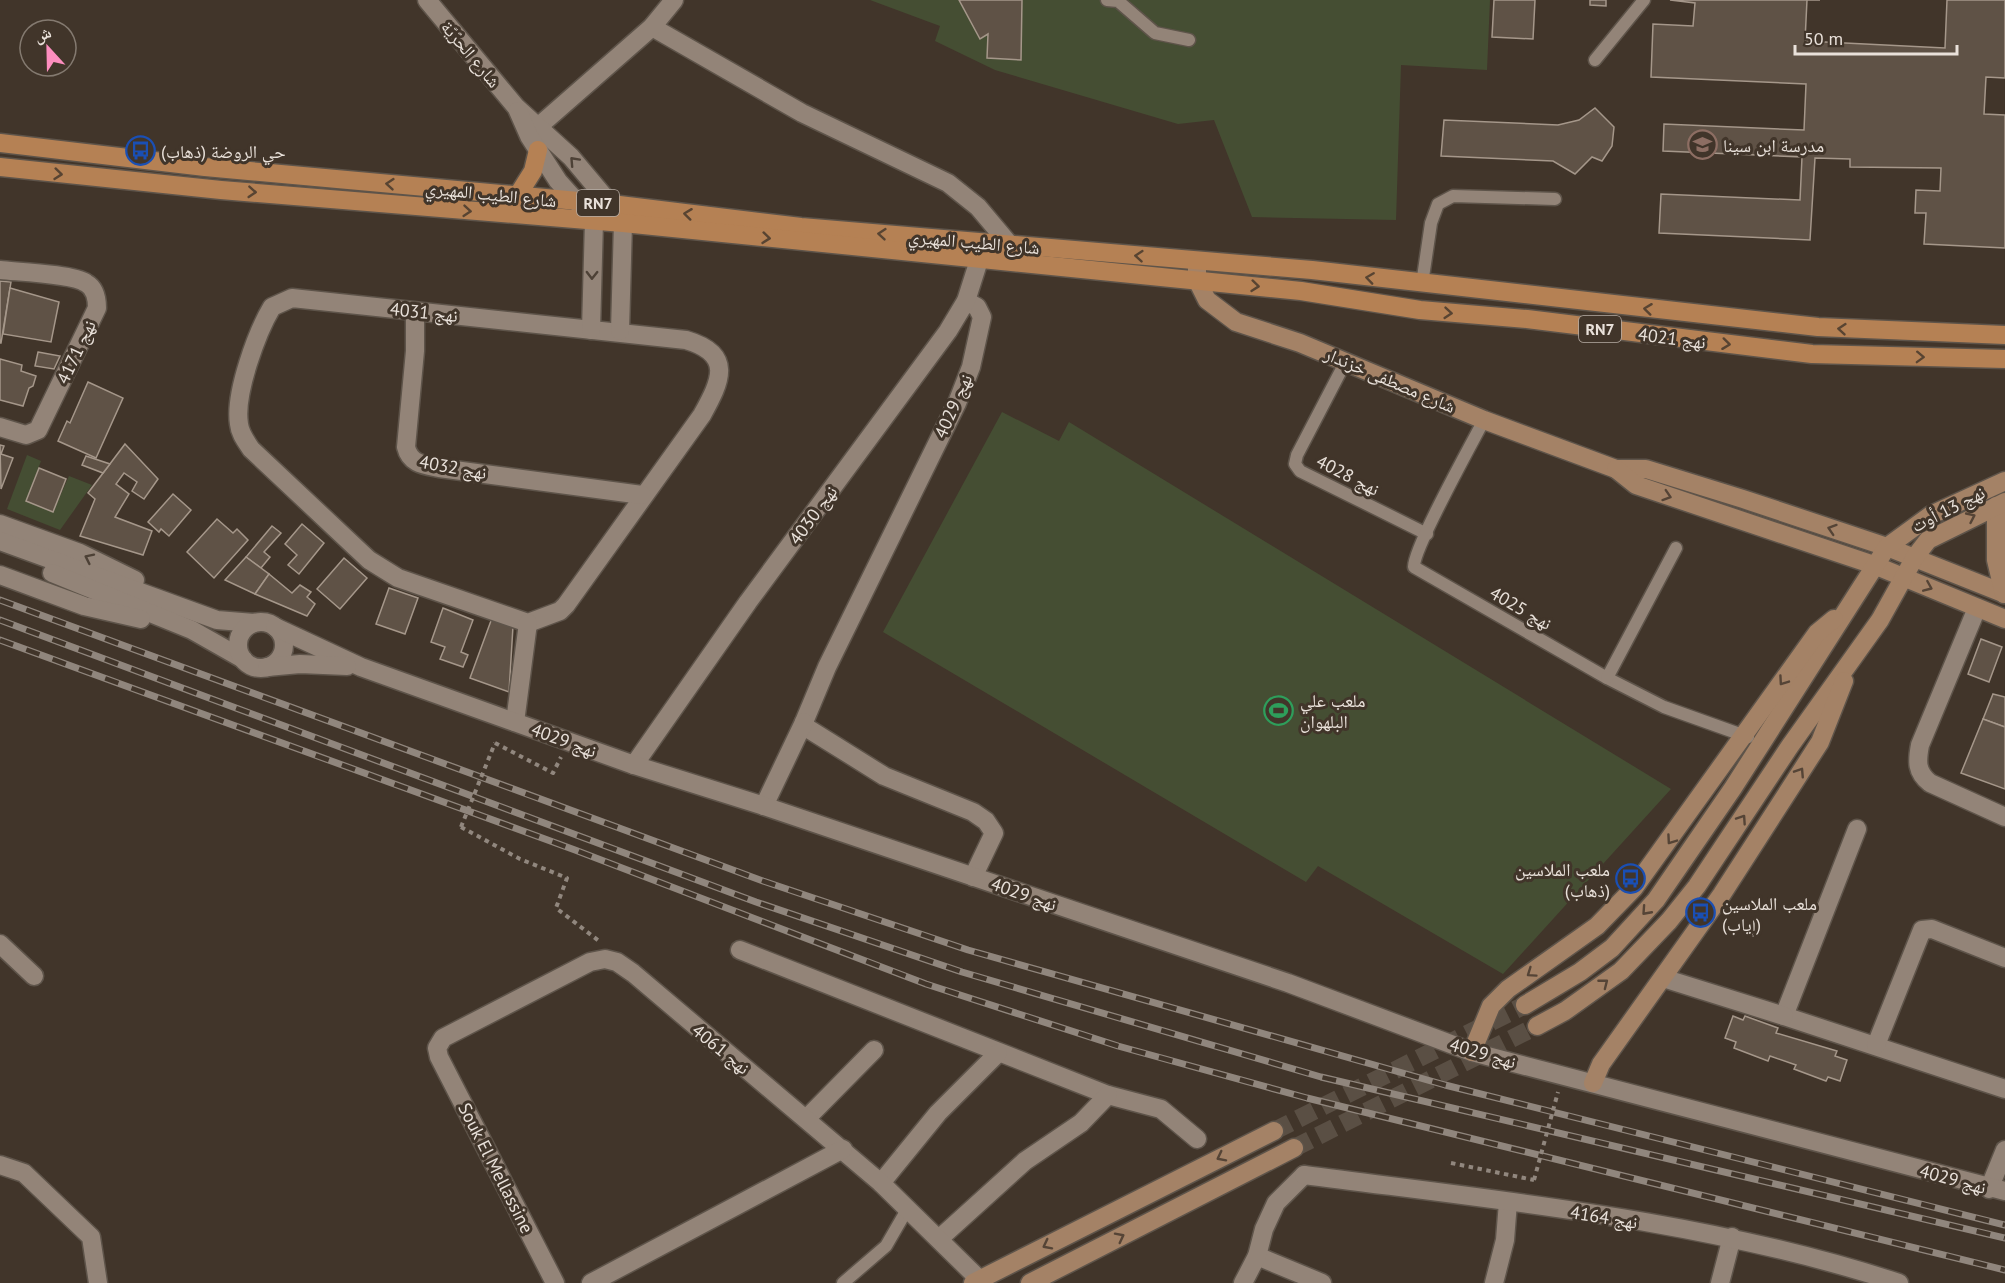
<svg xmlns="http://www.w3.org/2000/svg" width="2005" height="1283" font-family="'PT Sans','Noto Naskh Arabic',sans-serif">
<rect width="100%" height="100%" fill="#41352a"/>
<g fill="#454e33">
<path d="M870,0H1490L1487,70L1401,65L1396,220L1252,217L1214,120L1178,124L995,70L935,41L940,26Z"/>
<path d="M1002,412L1059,441L1069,422L1671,789L1503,974L1318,866L1306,882L883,632Z"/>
<path d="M27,455L41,461L26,501L53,512L69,476L92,485L60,530L7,509Z"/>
</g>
<g fill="#5f5246" stroke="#a5978a" stroke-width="1.5">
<path d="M959,0H1022L1021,60L987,58L988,34L980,39Z"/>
<path d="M1494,0H1535L1533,39L1492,37Z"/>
<path d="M1590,0H1606V6L1590,5Z"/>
<path d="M1670,0H1820H1807L1805,41L1945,48L1947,0H2005V78L1986,77L1984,114L2005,115V248L1924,244L1926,213H1915L1916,190L1940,191L1941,168L1850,167V159L1815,158L1810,240L1659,233L1661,194L1800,200L1802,157L1663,151L1664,124L1804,130L1806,84L1651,77L1653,24L1693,26L1695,3Z"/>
<path d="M1595,108L1614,127L1612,146L1602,161L1592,157L1575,174L1553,161L1441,156L1444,120L1558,125L1579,120Z"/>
<path d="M0,281L11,282L1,343H0Z"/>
<path d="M10,288L59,302L51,342L3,334Z"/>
<path d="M38,352L60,356L54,369L35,366Z"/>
<path d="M0,359L22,365L21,371L36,376L33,386L29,388L23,406L0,400Z"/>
<path d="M88,382L123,398L96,458L58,441L67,421L70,423Z"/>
<path d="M125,444L158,479L144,499L132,491L137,482L124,473L116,484L129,494L115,517L152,531L143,555L80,536L95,499L88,493Z"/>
<path d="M0,445L4,446L1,454L13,458L1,489Z"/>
<path d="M86,456L110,464L103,473L82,465Z"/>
<path d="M39,468L66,479L53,512L26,501Z"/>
<path d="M173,494L191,510L169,536L161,529L159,532L148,522Z"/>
<path d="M217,519L233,533L237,529L248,540L214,578L187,552Z"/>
<path d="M302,524L324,543L299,574L288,565L297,555L285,544Z"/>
<path d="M272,526L281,533L264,552L270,557L261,568L246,557Z"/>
<path d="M246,557L269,574L255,594L225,580Z"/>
<path d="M344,558L367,578L340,609L317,589Z"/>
<path d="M269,574L292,593L300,585L311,592L307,597L315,604L307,616L255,594Z"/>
<path d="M389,588L418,598L405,634L376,624Z"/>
<path d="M443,608L473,620L461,652L468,655L463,667L440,659L445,647L431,642Z"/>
<path d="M492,618L513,626L509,692L470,678Z"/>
<path d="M1981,639L2002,647L1989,682L1968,674Z"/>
<path d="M1993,694L2005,697V727L1983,719Z"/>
<path d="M1983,719L2005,727V789L1961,773Z"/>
<path d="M1733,1016L1743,1020L1745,1016L1778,1028L1776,1033L1837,1051L1835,1056L1847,1060L1840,1081L1828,1077L1826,1081L1794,1069L1796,1065L1770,1056L1768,1061L1734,1048L1736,1042L1725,1038Z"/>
</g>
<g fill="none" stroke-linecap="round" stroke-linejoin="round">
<g stroke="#5a4f44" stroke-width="18" stroke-dasharray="18 9" stroke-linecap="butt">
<path d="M1274,1131L1525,1005"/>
<path d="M1294,1148L1537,1026"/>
</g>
<defs>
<g id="service">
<path d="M1107,0L1118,1L1155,33L1189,40"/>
<path d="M1595,60L1644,0"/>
<path d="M1422,284L1431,223L1438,204L1453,196L1555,199"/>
<path d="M1346,361L1297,455L1295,464L1300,471L1427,534"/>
<path d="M1484,420C1472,443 1413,549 1414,567L1607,678L1664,707L1748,737"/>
<path d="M1607,678L1676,548"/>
<path d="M843,1283L886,1246L908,1208"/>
</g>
<g id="minor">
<path d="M652,27L802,113L948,183L978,207L1010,245"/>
<path d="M539,126L652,27L674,0"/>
<path d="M0,270C18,272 73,274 86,283C95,288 97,298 97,308L38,430L26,435L0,427"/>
<path d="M292,298L686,340C734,354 721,381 702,415L566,605L560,611L528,623L398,578L369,560L251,449C246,441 240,434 239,424C234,394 257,332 272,307Z"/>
<path d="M966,301L977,307L982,317L971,367L957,403L827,667L804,722L807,728L884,776L973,812L986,821L994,833L973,877"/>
<path d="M415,312V351L406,447C410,464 424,465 439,468L642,495"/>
<path d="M591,330L594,221"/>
<path d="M620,331L623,223"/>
<path d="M1977,608L1920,745C1917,761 1916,772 1930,783L2005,817"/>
<path d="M515,722L528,623"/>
<path d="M634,765L748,602L948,331L966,301L979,260"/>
<path d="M764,806L804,722"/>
<path d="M1857,829L1784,1016L2005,1089"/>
<path d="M0,944L34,976"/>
<path d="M740,950L1108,1095L1161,1109L1197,1139"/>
<path d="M1663,978L1784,1016"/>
<path d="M1876,1045L1922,930L1932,929L2005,958"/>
<path d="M807,1118L874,1050"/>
<path d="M0,1165L24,1173L91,1237L98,1283"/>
<path d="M881,1183L938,1113L998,1053"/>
<path d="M1989,1189L2005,1150"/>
<path d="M940,1238L1025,1161L1081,1123L1108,1095"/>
<path d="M1257,1256L1322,1283"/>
<path d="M555,1283L439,1057L437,1048L443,1038L590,962L605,959L617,962L633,973L881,1183L983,1283"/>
<path d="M591,1283L843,1149"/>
<path d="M1243,1283L1257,1256L1264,1229L1276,1203L1304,1175"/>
<path d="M1494,1283L1505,1240L1508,1202"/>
<path d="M1720,1283L1732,1237"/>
</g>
<g id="tertiary">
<path d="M427,0L516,107L571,157L618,213"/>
<path d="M518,111L529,136L558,181L594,221"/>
<path d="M0,524L80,553L135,580"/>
<path d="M0,541L217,620L254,623"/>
<path d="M52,573L192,630L243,659"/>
<path d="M0,575L84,606L141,619"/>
<circle cx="261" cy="645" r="23"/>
<path d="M275,627L361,667L634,765L764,806L1288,983L1472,1052L2005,1191"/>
<path d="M267,667L300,664L347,666"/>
<path d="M1304,1175C1503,1201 1707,1220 1899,1283"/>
</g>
<g id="secondary">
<path d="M1197,268V280L1207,300L1236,322L1300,343L1484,420L1616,469H1646L1743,499L1887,547L2005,594"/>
<path d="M1616,469L1636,485L1874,565L2005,619"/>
<path d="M1996,506V560L2004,594"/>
<path d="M1525,1005L1580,972L1612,948L1656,900L1733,788L1887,547L1931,515L2005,481"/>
<path d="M1537,1026L1565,1011L1621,971L1669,921L1697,886L1790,746L1880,620L1915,557L1928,540L2005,502"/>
<path d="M1472,1052L1491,1006L1508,989L1597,926L1634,888L1817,633L1834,619"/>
<path d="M1593,1083L1601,1064L1722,894L1820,742L1844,681"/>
<path d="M973,1283L1274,1131"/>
<path d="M1030,1283L1294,1148"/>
</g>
<g id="primary">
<path d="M0,143L205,167L611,204L801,227L1312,270L1818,327L2005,335"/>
<path d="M0,167L221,190L623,223L1301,291L1420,310L1527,319L1812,354L2005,359"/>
<path d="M516,198L533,171L538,150"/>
</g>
</defs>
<use href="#service" stroke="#5e544a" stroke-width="15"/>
<use href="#minor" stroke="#5e544a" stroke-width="21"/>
<use href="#tertiary" stroke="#5e544a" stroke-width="21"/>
<use href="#secondary" stroke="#5e544a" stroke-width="21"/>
<use href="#primary" stroke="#5e544a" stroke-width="21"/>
<g stroke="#91877e" stroke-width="4" stroke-dasharray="4.5 4.5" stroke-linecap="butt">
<path d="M495,743L553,773L561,757"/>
<path d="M461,827L520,859L567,878L556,908L599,941"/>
<path d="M1451,1163L1534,1180"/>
</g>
<use href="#service" stroke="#938478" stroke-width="12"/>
<use href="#minor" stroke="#938478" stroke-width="18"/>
<use href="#tertiary" stroke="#938478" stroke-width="18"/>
<use href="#secondary" stroke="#a48266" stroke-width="18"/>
<use href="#primary" stroke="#b58154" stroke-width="18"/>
<defs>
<g id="rail">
<path d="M0,600L763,881L968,950L1445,1085L2005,1225"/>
<path d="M0,620L756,902L962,972L1321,1077L2005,1238"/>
<path d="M0,640L575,850L926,984L1118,1046L1307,1098L2005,1270"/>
</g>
</defs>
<use href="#rail" stroke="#90867d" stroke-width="7"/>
<use href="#rail" stroke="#41352a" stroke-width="4.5" stroke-dasharray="14" stroke-linecap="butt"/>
<g stroke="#91877e" stroke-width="4" stroke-dasharray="4.5 4.5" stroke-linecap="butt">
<path d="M461,827L495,743"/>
<path d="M1534,1180L1558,1092"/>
</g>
</g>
<defs><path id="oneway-chevron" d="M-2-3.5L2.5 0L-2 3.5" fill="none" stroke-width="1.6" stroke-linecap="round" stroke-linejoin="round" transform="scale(1.5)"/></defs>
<g stroke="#4d4136">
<use href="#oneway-chevron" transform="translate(574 161) rotate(-133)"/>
<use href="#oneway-chevron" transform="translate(592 275) rotate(91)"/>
<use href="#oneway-chevron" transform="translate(89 558) rotate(-154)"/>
</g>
<g stroke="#584432">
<use href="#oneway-chevron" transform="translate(58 174) rotate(6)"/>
<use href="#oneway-chevron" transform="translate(390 184) rotate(-175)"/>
<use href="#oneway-chevron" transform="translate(252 192) rotate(4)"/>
<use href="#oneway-chevron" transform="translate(467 211) rotate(5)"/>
<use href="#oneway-chevron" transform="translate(688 214) rotate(-173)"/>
<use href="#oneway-chevron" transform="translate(882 234) rotate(-175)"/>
<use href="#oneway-chevron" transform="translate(766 238) rotate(6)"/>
<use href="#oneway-chevron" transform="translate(1139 256) rotate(-175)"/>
<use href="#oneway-chevron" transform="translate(1370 278) rotate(-172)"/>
<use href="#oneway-chevron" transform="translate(1255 286) rotate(6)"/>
<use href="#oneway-chevron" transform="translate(1648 309) rotate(-173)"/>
<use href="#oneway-chevron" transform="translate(1448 313) rotate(5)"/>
<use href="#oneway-chevron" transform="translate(1842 329) rotate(-175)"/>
<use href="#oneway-chevron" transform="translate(1726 344) rotate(7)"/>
<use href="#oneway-chevron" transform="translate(1920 357) rotate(2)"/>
</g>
<g stroke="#554436">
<use href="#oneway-chevron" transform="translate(1667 496) rotate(18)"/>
<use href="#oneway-chevron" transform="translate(1971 517) rotate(-25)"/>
<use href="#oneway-chevron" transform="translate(1832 529) rotate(-162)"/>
<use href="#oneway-chevron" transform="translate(1928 587) rotate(23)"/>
<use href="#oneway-chevron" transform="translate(1783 681) rotate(125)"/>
<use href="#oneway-chevron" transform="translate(1800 772) rotate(-57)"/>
<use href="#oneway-chevron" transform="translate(1742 819) rotate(-56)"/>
<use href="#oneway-chevron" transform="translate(1671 840) rotate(125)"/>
<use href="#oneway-chevron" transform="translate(1646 911) rotate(132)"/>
<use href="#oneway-chevron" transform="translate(1531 973) rotate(145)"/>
<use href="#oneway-chevron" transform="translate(1604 983) rotate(-38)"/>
<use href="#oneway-chevron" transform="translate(1221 1157) rotate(153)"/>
<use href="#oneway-chevron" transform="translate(1120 1237) rotate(-27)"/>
<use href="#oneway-chevron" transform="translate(1047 1245) rotate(153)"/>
</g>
<defs>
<symbol id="university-ring" viewBox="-11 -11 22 22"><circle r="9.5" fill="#41352a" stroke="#8d6e63" stroke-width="1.5"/><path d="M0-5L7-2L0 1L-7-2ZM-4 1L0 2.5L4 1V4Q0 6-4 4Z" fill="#8d6e63"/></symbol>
<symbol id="bus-ring" viewBox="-11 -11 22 22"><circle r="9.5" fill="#41352a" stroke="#1a4fb4" stroke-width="1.5"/><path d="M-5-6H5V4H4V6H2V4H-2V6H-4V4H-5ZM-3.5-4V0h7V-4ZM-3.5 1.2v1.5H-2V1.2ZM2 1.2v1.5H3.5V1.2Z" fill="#1a4fb4"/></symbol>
<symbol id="stadium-ring" viewBox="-11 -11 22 22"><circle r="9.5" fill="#41352a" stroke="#2e9e5b" stroke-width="1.5"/><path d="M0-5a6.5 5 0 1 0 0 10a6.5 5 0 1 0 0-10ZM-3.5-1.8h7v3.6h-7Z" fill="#2e9e5b"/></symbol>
</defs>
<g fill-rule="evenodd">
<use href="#university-ring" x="1686" y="128" width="33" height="33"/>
<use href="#bus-ring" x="124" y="134" width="33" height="33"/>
<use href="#stadium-ring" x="1262" y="694" width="33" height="33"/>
<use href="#bus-ring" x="1614" y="862" width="33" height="33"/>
<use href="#bus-ring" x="1684" y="896" width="33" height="33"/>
</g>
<g text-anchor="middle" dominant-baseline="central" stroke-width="6" stroke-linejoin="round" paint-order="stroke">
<g fill="#41352a" stroke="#b7ada5" stroke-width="1.5">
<rect x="577" y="190" width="42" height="26" rx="4.5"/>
<rect x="1579" y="316" width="42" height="26" rx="4.5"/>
</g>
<g font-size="16" font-weight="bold" fill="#e9e1da">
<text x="598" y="203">RN7</text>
<text x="1600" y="329">RN7</text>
</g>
<g font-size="18" fill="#e9e1da" stroke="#41352a">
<text transform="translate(471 54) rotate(50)">شارع الحرّيّة</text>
<text transform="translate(491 194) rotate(6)">شارع الطيب المهيري</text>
<text transform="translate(974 242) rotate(5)">شارع الطيب المهيري</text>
<text transform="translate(424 312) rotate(6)">نهج 4031</text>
<text transform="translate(1672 338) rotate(7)">نهج 4021</text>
<text transform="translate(76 352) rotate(-65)">نهج 4171</text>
<text transform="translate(1390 380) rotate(23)">شارع مصطفى خزندار</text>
<text transform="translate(953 406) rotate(-66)">نهج 4029</text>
<text transform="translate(453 467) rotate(10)">نهج 4032</text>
<text transform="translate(1348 475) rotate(27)">نهج 4028</text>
<text transform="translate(1948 509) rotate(-27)">نهج 13 أوت</text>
<text transform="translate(813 515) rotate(-54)">نهج 4030</text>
<text transform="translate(1521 608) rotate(30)">نهج 4025</text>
<text transform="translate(564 740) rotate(20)">نهج 4029</text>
<text transform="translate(1024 894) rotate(19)">نهج 4029</text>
<text transform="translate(721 1049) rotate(39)">نهج 4061</text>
<text transform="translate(1483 1053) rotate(16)">نهج 4029</text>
<text transform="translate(496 1168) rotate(63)">Souk El Mellassine</text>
<text transform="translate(1953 1179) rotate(15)">نهج 4029</text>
<text transform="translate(1604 1217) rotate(9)">نهج 4164</text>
</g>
<g font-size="18" fill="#e9e1da" stroke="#41352a" text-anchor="start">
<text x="1723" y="145">مدرسة ابن سينا</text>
<text x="161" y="151">حي الروضة (ذهاب)</text>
<text x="1300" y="700">ملعب علي<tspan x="1300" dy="21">البلهوان</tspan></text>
<text x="1610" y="869" text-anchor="end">ملعب الملاسين<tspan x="1610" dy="21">(ذهاب)</tspan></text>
<text x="1722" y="903">ملعب الملاسين<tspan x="1722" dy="21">(إياب)</tspan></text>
</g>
</g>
<g transform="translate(48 48) rotate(338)"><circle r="28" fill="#41352a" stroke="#847a70" stroke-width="1.5"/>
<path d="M0-4.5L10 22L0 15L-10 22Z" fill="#fd8ebf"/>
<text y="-9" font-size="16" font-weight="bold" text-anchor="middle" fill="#e9e1da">ش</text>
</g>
<path d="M1795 45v9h162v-9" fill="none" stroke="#e9e1da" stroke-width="3"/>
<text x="1804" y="45" font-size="18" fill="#e9e1da" stroke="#41352a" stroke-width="4.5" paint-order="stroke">50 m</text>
</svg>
